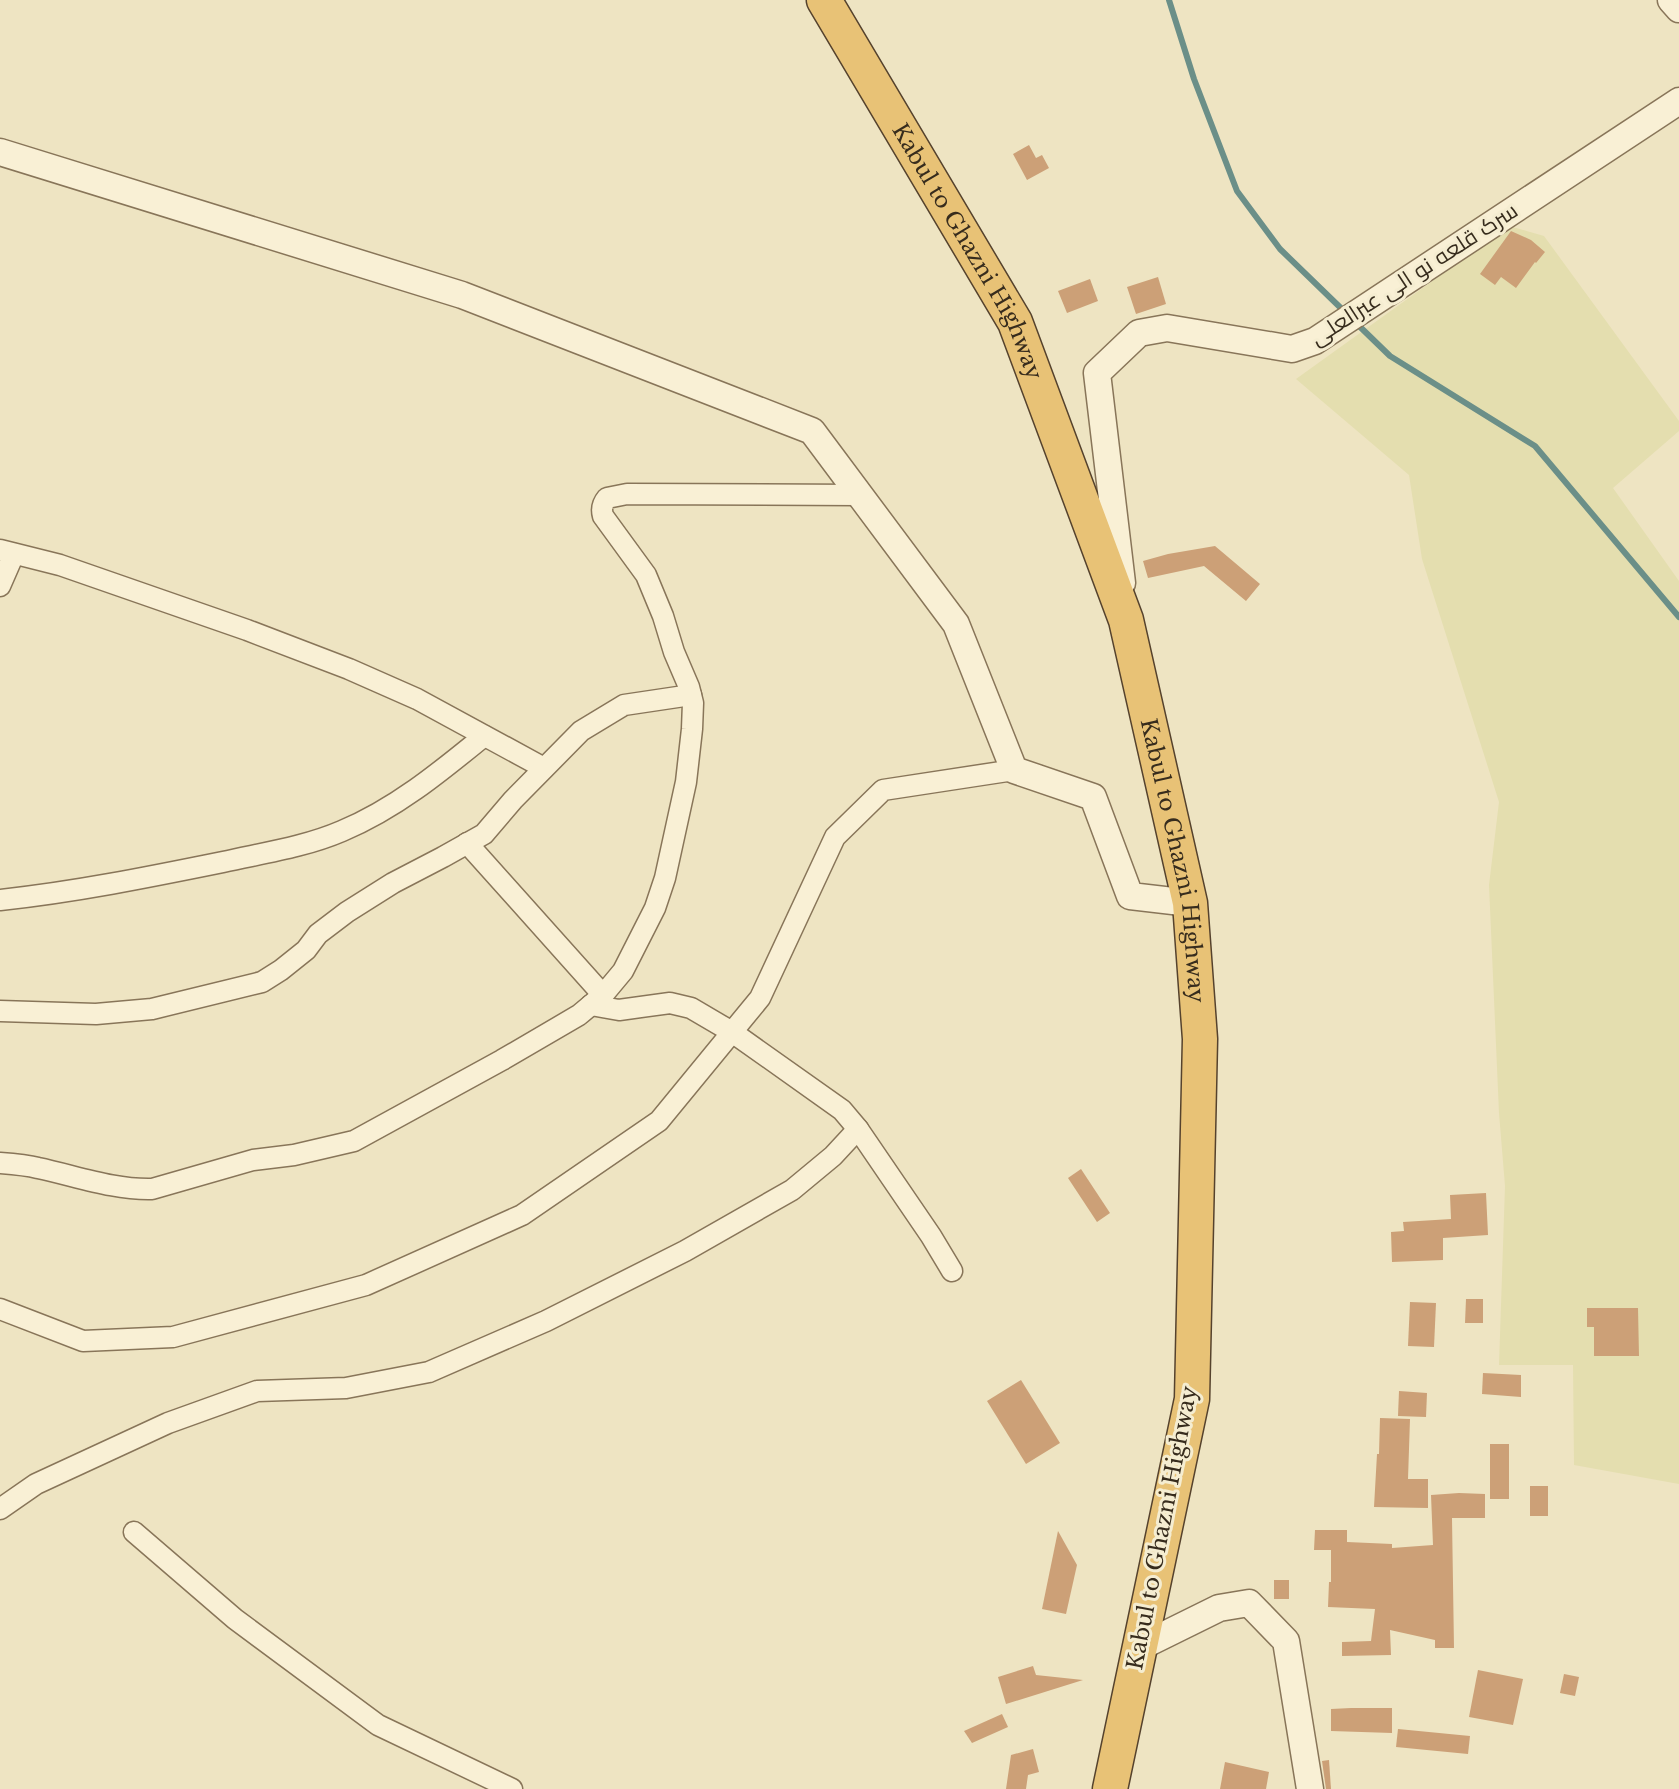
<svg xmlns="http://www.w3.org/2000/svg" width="1679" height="1789" font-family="'Libre Baskerville',Cairo,serif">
<rect width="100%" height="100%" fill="#eee4c2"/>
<path fill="#e4deaf" d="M1509,226L1544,236L1679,421V431L1613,488L1679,581V1484L1574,1465L1573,1365H1499L1505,1186L1499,1113L1489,885L1499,802L1422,559L1409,475L1296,379Z"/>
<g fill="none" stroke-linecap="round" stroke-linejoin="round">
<g stroke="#6b8f88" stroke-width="6">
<path d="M1169,0L1194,79L1237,191L1280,249L1347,314"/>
<path d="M1355,322L1390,356L1535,446L1679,617"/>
</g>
</g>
<g fill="#cca077">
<path d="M1029,145L1036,158L1042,155L1049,168L1027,180L1013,154Z"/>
<path d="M1511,231L1531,240L1545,252L1536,263L1535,262L1516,288L1501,277L1495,285L1480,274Z"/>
<path d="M1158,277L1166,304L1136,314L1127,287Z"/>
<path d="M1090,279L1098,301L1067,313L1058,291Z"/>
<path d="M1215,546L1260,584L1246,601L1204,566L1148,578L1143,561L1168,554Z"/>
<path d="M1081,1169L1110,1213L1097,1222L1068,1178Z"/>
<path d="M1486,1193L1488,1235L1443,1238V1260L1392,1262L1391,1232L1404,1231L1403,1222L1451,1219L1450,1195Z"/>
<path d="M1466,1299H1483V1323H1465Z"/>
<path d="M1410,1302L1436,1303L1434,1347L1408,1346Z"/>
<path d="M1587,1308H1638L1639,1356H1594V1327H1587Z"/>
<path d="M1483,1373L1521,1375V1397L1482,1394Z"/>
<path d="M1021,1380L1060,1443L1026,1464L987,1401Z"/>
<path d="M1399,1391L1427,1393L1426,1417L1398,1416Z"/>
<path d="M1380,1418L1410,1419L1408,1479H1428V1508L1374,1507L1377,1454H1379Z"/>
<rect x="1490" y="1444" width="19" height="55"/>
<rect x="1530" y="1486" width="18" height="30"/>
<path d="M1459,1493L1485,1494V1518H1452L1454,1648H1435V1640L1390,1630L1391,1655L1342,1656V1642L1371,1641L1375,1609L1328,1607L1329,1582H1331V1550H1314L1315,1530H1347V1542L1392,1544V1548L1433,1545L1431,1495Z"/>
<path d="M1058,1531L1077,1565L1066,1614L1042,1609Z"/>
<rect x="1274" y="1580" width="15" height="19"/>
<path d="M1033,1666L1036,1675L1083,1680L1006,1704L998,1677Z"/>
<path d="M1478,1670L1523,1679L1513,1725L1469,1717Z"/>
<path d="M1564,1674L1579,1677L1575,1696L1560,1693Z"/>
<path d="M1351,1708H1392V1733L1331,1731V1709Z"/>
<path d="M1002,1714L1008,1727L972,1743L964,1731Z"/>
<path d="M1398,1729L1470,1736L1468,1754L1396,1747Z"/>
<path d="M1033,1749L1039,1772L1028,1775L1026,1789H1006L1011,1755Z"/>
<path d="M1329,1760L1331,1789H1326L1322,1761Z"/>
<path d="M1225,1762L1269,1772L1266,1789H1220Z"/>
</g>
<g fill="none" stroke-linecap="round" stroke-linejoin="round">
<defs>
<g id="minor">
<path d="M0,550L60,565L247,630L349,669L417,699L544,768"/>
<path d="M0,586L14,554"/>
<path d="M467,843L603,995"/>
<path d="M0,900C75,892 149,877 223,862C263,853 305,847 342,831C395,809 440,772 484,736"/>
<path d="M591,1005L619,1010L670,1003L691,1008L732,1032L842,1110L858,1129L931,1236L952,1271"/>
<path d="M0,1011L96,1014L152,1009L262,982L281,970L306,950L318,934L347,912L393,883L443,857L484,834L513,800L581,731L624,705L691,695"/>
<path d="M0,1163C13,1164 26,1165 38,1168C76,1176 114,1190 152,1189L253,1160L294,1155L354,1141L502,1060L579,1015L603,995L623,971L655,908L665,878L686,782L692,729L693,703L689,687L674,652L663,616L646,575L603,516C601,509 602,504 607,498L627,494L860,495"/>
<path d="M0,1309L83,1341L173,1337L366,1285L522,1215L659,1121L760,998L835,837L883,790L1014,770"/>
<path d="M0,1509L36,1484L168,1423L257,1391L346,1388L429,1372L546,1321L685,1251L792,1190L833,1156L858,1129"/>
<path d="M134,1532L235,1619L378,1725L512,1789"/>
</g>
<g id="tertiary">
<path d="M1671,0L1679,9"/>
<path d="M0,152L462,295L812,431L956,624L1014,770L1093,797L1130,896L1190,903"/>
<path d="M1122,583L1097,373L1139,333L1167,328L1292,349L1315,341L1679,101"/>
<path d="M1140,1647L1219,1608L1249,1603L1286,1641L1310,1789"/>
</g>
<g id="trunk">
<path id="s1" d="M824,0L1015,322L1126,620L1190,903L1200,1039L1192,1399L1110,1789"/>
</g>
</defs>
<use href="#minor" stroke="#887559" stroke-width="23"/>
<use href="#tertiary" stroke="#887559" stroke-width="29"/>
<use href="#trunk" stroke="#55422d" stroke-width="37"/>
<use href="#minor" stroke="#f9f0d5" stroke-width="20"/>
<use href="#tertiary" stroke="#f9f0d5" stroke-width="26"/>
<use href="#trunk" stroke="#e8c276" stroke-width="34"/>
</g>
<g text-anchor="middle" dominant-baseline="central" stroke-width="6" stroke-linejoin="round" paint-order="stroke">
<g font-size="22" fill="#372c1d" stroke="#f5edd1">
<text stroke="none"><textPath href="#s1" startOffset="290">Kabul to Ghazni Highway</textPath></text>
<text transform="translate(1414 274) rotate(-33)">سرک قلعه نو الی عبرالعلی</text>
<text stroke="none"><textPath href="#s1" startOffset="938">Kabul to Ghazni Highway</textPath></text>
<text transform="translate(1162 1528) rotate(-79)">Kabul to Ghazni Highway</text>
</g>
</g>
</svg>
